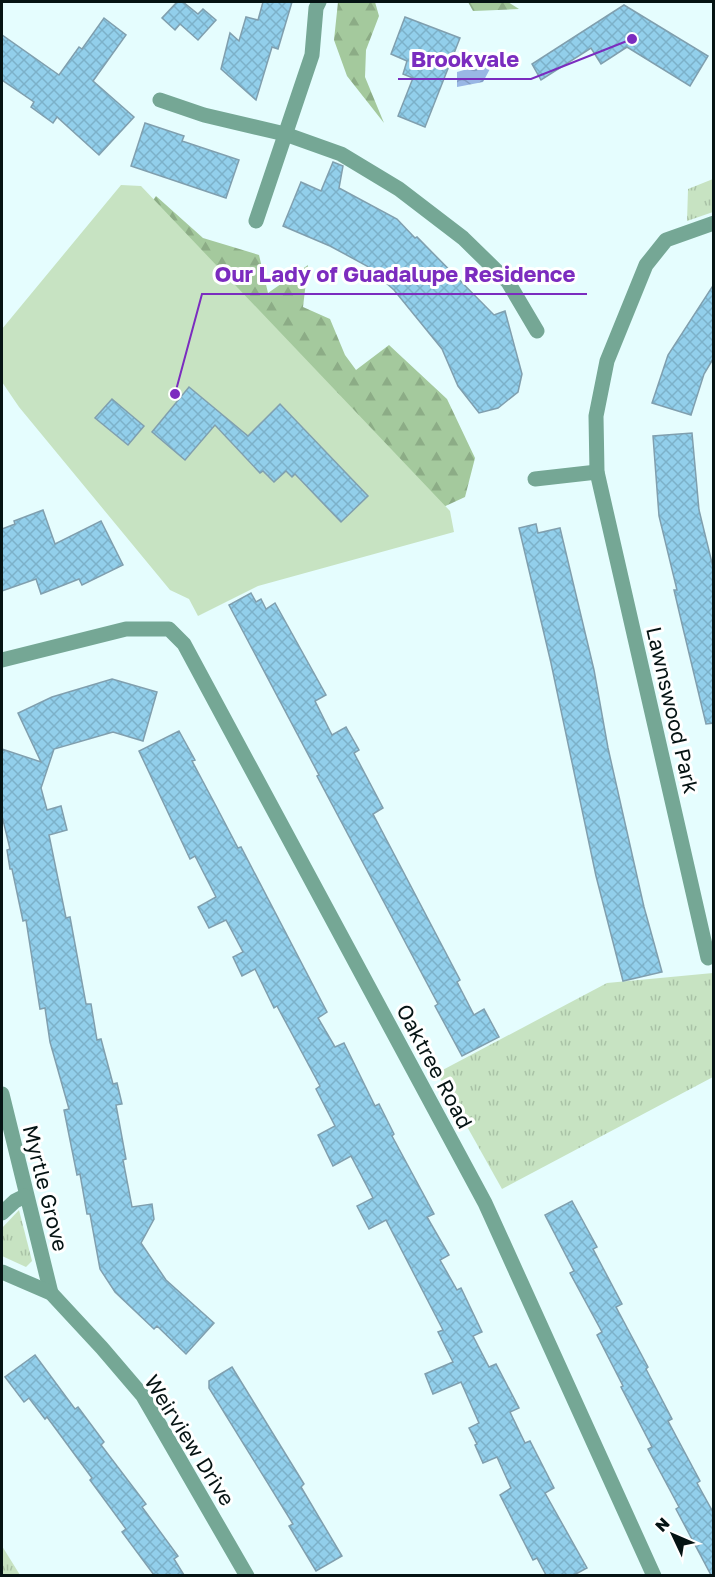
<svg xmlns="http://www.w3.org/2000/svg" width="715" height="1577" font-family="'Golos Text',sans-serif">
<defs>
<pattern id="grass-tufts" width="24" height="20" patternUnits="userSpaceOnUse" patternTransform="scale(1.5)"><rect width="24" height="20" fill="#c7e3c2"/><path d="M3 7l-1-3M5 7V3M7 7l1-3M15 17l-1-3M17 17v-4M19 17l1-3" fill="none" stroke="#a9c2a6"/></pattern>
<pattern id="forest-firs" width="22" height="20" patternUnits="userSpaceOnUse" patternTransform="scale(1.5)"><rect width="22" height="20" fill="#a4c99d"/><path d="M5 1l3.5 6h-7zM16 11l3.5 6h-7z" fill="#8cac86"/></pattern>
<pattern id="water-waves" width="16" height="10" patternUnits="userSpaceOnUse" patternTransform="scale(1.5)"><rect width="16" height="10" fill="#99b7e5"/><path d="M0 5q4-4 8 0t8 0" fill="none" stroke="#829cc4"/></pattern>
<pattern id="building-cross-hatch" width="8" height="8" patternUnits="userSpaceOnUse" patternTransform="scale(1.5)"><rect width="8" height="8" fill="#92cfeb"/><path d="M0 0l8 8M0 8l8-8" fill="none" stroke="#7cb1c9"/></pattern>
</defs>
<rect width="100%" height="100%" fill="#e5fdfe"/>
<g fill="url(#grass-tufts)">
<path d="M713,179V212L687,221L688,189Z"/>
<path d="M713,973V1077L502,1189L437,1073L607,983Z"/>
<path d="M19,1210L32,1261L26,1267L2,1256V1228Z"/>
<path d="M2,1546L20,1575H2Z"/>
</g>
<g fill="url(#forest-firs)">
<path d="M338,2H375L379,16L366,50L365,77L384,123L347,76L334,40Z"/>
<path d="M468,2H508L519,9L473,11Z"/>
<path d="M156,196L203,238L259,255L268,293L308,265L303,307L330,319L345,355L356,370L389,345L447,399L475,458L465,497L439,509L147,208Z"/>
</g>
<path fill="#c7e3c2" d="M121,185L141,186L450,511L454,532L258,586L198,616L189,599L170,590L19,407L2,382V329Z"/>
<path fill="url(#water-waves)" d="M482,53L488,56L491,67L483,82L457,87V72L471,68Z"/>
<g fill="url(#building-cross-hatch)" stroke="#809fae" stroke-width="1.5">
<path d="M177,2H183L198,14L203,9L216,20L198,40L180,24L175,30L162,18Z"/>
<path d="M263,2H292L278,49L272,47L256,100L221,69L230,33L239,41L246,17L258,20Z"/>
<path d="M624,5L708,56L690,86L627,47L601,64L591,48L541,80L532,64Z"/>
<path d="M405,17L460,38L425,127L398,116L413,78L403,74L407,61L391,54Z"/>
<path d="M104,18L126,35L93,81L134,117L99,155L57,117L53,123L31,107L34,102L2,80V35L59,75L79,47L82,49Z"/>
<path d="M145,123L184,136L182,141L239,160L226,198L131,166Z"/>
<path d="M333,162L343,166L339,188L397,219L415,238L417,237L494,315L505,311L522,374L518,392L498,408L479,413L458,386L442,349L394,290L367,266L330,246L283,226L301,182L321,191Z"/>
<path d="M714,284L713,359L704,374L691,415L652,403L668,355Z"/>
<path d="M189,387L248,436L280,404L368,496L341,522L295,474L292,477L286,471L274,482L263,471L260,473L215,425L185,460L152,432Z"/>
<path d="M112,399L144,426L128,445L95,418Z"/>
<path d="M692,433L699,510L714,571V723L706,724L682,624L674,590H677L659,516L653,436Z"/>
<path d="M43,510L55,544L101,521L123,565L82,585L79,579L41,594L36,579L2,591V529L15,524L14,521Z"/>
<path d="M536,524L538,533L560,528L594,670L608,748L644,907L662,972L623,981L596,876L551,663L519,528Z"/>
<path d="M251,593L256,602L261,599L266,609L275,603L326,695L315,701L332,735L346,727L359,750L354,753L383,808L373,814L460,980L457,982L474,1015L484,1009L499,1037L462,1056L435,1006L438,1004L317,776L319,775L229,605Z"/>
<path d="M112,679L157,692L143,741L113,732L54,749L41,788L47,810L61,806L67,830L49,835L66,918L70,917L86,1004H91L97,1040L101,1039L113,1084L117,1083L122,1104L116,1105L126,1159L123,1160L132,1207L152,1204L154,1219L141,1243L166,1280L214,1323L186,1354L157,1326L154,1329L115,1292L100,1269L90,1214H87L80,1174L77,1175L64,1110L69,1109L50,1042L45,1008L40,1009L26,920L23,921L12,869H10L7,850L10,849L2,816V749L41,762L18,713L52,697Z"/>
<path d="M179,731L195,760L192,761L216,806L238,848L241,847L327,1012L318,1018L335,1047L344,1043L375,1106L379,1104L394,1134L392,1136L434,1214L427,1217L449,1255L440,1260L457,1290L461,1288L482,1332L473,1336L489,1367L496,1364L519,1408L510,1412L525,1443L530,1441L554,1488L545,1493L587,1568L574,1575H546L537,1558L533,1560L500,1495L511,1488L497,1457L483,1463L475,1445L477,1444L469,1428L479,1423L461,1382L433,1394L425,1374L453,1362L438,1332L443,1330L386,1220L369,1229L357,1206L373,1198L351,1156L333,1166L318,1135L335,1126L316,1089L320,1086L277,1006L274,1008L255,969L242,976L233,957L243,952L226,920L209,928L198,907L216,897L195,856L190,859L139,751Z"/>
<path d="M572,1201L597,1247L593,1249L622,1304L616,1307L648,1367L646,1369L672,1419L668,1421L700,1481L697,1483L714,1514V1575H711L676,1509L679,1507L648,1449L652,1447L621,1387L623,1386L597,1335L602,1332L570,1273L574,1271L545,1215Z"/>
<path d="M35,1355L75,1409L78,1407L104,1442L101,1445L146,1504L142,1507L178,1556L174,1559L184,1575H154L122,1532L126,1529L90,1480L92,1478L47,1417L45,1419L29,1398L24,1402L5,1377Z"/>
<path d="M232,1367L304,1484L301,1487L342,1556L316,1571L289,1526L293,1524L209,1388V1381Z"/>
</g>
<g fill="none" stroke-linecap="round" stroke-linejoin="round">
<g stroke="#75a795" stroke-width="15">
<path d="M160,100L204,115L285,134L341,154L399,189L463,238L508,282L537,331"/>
<path d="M256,221L312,55L316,8L319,2"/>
<path d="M535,479L597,472"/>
<path d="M2,660L126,629H169L184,644L485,1203L654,1576"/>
<path d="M708,958L597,472L596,416L607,361L646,265L666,240L714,223"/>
<path d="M2,1094L51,1293"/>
<path d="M2,1213L15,1201L25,1196"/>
<path d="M2,1272L51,1293L102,1348L143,1396L247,1576"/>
</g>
</g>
<g text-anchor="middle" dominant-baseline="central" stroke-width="6" stroke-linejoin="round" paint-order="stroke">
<g font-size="21" fill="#051313" stroke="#fff">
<text transform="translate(673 710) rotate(77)">Lawnswood Park</text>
<text transform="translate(435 1066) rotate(62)">Oaktree Road</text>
<text transform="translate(46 1188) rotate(76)">Myrtle Grove</text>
<text transform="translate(190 1440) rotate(58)">Weirview Drive</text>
</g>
</g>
<path fill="none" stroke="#7b2cbf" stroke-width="2" d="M632 39L531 79H398M175 394L202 294H587"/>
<g fill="#7b2cbf" stroke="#fff" stroke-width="2">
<circle cx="632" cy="39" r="6"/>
<circle cx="175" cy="394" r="6"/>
</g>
<g font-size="22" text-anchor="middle" font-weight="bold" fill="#7b2cbf" stroke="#fff" stroke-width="6" stroke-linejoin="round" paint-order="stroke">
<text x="465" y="67">Brookvale</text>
<text x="395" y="282">Our Lady of Guadalupe Residence</text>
</g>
<rect width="715" height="1577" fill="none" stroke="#051313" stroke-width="6"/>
<g transform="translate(673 1535) rotate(314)" stroke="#ffffff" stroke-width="4.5" paint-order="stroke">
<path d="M0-4.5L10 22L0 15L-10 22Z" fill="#051313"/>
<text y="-9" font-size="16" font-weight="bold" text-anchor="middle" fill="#051313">N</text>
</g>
</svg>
